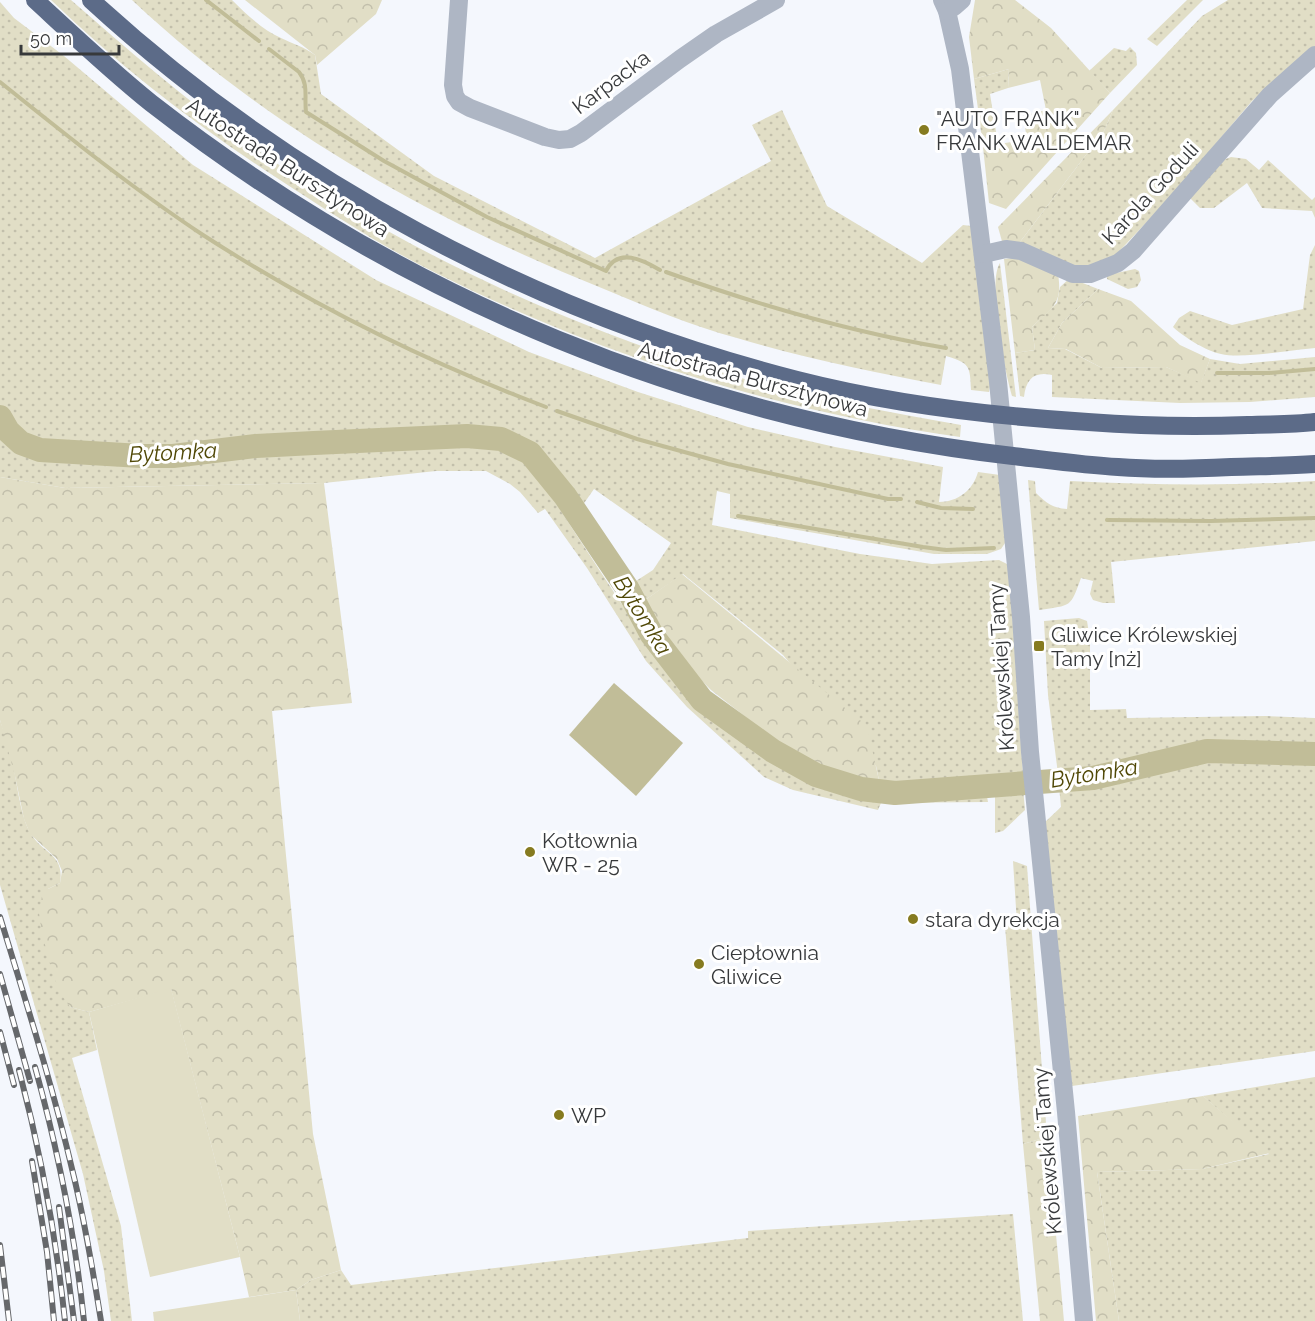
<svg xmlns="http://www.w3.org/2000/svg" width="1315" height="1321" font-family="Raleway,sans-serif">
<defs>
<pattern id="grass-dots" width="8" height="8" patternUnits="userSpaceOnUse" patternTransform="scale(1.5)"><rect width="8" height="8" fill="#e1dec6"/><path d="M2 2h.1M6 6h.1" fill="none" stroke="#c2bfab" stroke-width="1.8" stroke-linecap="round"/></pattern>
<pattern id="forest-crowns" width="20" height="18" patternUnits="userSpaceOnUse" patternTransform="scale(1.5)"><rect width="20" height="18" fill="#e1dec6"/><path d="M2 6a3 3 0 1 1 6 0M12 15a3 3 0 1 1 6 0" fill="none" stroke="#c2bfab"/></pattern>
</defs>
<rect width="100%" height="100%" fill="#f4f7fd"/>
<g fill="url(#grass-dots)">
<path d="M51,0H71C127,49 182,97 243,140C384,240 546,318 711,369C793,395 877,410 961,425L960,437C778,411 602,356 436,273C381,246 329,212 277,178C197,126 120,67 51,0Z"/>
<path d="M132,0H232C246,14 263,30 281,38C293,44 303,46 315,55L321,94L434,176L595,258L771,161L752,125L782,110L827,206L922,263L963,225L971,226L992,375L989,392L971,390C970,366 970,363 946,356L941,385C873,372 804,358 737,338C692,326 647,307 604,289C432,220 268,128 132,0Z"/>
<path d="M1187,0H1203L1157,46L1147,39Z"/>
<path d="M1228,0H1315V46L1252,101L1174,193L1112,259L1090,267H1072L1020,242L1104,131L1113,110L1202,16Z"/>
<path d="M0,2L14,18L64,56L193,165L376,280L529,352L638,392L748,427L835,447L943,467L939,502C958,502 973,490 978,472L1000,475L1007,540L1001,549L987,554H934L730,518V494L717,491L712,525L860,554L932,564L999,560L1009,565L1023,774L905,786L880,785L876,766L783,655L683,574L645,600L611,558L614,554L636,581L653,570L671,543L594,489L580,509L570,490L555,502L649,646L697,704L781,764L831,788L883,797L986,791L988,802L881,803L878,810L793,790L764,777L687,707L646,661L587,568L545,509L538,513L520,492L510,484L486,471H436L324,483L65,488L0,477Z"/>
<path d="M1130,47L1136,53L1137,65L1110,93L1089,71L1114,48L1126,51Z"/>
<path d="M1009,69L1008,88L990,94L998,144L983,147L974,79Z"/>
<path d="M1231,157L1246,159L1259,170L1268,160L1312,200L1315,197V218L1312,211L1262,208L1247,183L1214,208H1200L1188,196L1218,162Z"/>
<path d="M1315,245V348C1292,350 1242,359 1221,354C1206,351 1184,337 1173,327L1179,318L1190,311L1232,325L1303,309L1310,255Z"/>
<path d="M1000,263L1016,397L1012,396C1005,374 987,281 1000,263Z"/>
<path d="M1135,269L1139,271L1141,280L1137,287L1128,289L1107,279V275Z"/>
<path d="M1070,278L1098,289L1062,323L1048,348L1065,349L1102,368L1166,367L1201,382L1210,359L1240,364L1315,357V397L1250,402L1180,403L1052,397V375C1034,371 1026,379 1024,397L1020,396L1015,353L1035,350L1032,327L1057,303L1060,287Z"/>
<path d="M1028,480L1035,481L1036,493C1046,503 1053,508 1067,509L1070,481C1152,485 1233,486 1315,481V541L1111,562L1115,603H1103L1093,600L1090,594L1093,581L1081,578C1070,608 1072,605 1039,610Z"/>
<path d="M1079,618L1087,621L1090,640V710L1126,709L1127,718L1266,716L1315,718V746L1273,744H1196L1101,767L1058,774L1048,695L1044,621Z"/>
<path d="M0,720C6,738 12,756 15,775C18,791 22,820 31,834C43,854 65,854 60,883L48,889L70,1007L89,1012L97,1050L72,1058L121,1226L132,1321H111L104,1271L83,1174L0,885Z"/>
<path d="M1211,756L1315,763V1051L1072,1086L1044,823L1061,807L1059,786L1089,788Z"/>
<path d="M995,788H1023L1025,810L1003,831L995,833Z"/>
<path d="M1013,861L1027,866L1047,1137L1023,1144L1005,926L1017,924Z"/>
<path d="M1315,1077V1321H1119L1097,1172L1202,1169L1269,1154L1203,1096Z"/>
<path d="M1013,1214L1023,1321H300L296,1290L311,1280L341,1270L351,1285L748,1238V1231Z"/>
</g>
<g fill="url(#forest-crowns)">
<path d="M245,0H382L376,14L317,65L315,55Z"/>
<path d="M975,0H1015L1051,28L1110,93L1006,209L989,203L983,147L1027,139L1023,116L1046,110L1040,80L1008,88L1009,69L974,79L969,37Z"/>
<path d="M1113,110L1104,131L1020,242L1003,245L998,227Z"/>
<path d="M1019,257L1058,274C1063,304 1052,308 1032,327L1035,350L1015,353L1004,259Z"/>
<path d="M1098,289L1131,301L1180,345L1210,359L1201,383L1166,367L1102,368L1066,349L1048,348L1062,323Z"/>
<path d="M0,477L65,488L324,483L352,703L272,711L313,1134L341,1270L311,1280L296,1290L249,1297L240,1257L171,989L89,1012L70,1007L59,991L51,966L42,934L39,913L42,896L48,889L60,883L62,871L57,859L30,834L24,819L15,776L0,720Z"/>
<path d="M682,574L867,726L880,785L831,773L792,753L711,690L678,657L645,600Z"/>
<path d="M1203,1096L1270,1153L1202,1169L1097,1172L1119,1321H1096L1078,1116Z"/>
<path d="M1047,1137L1064,1321H1040L1023,1144Z"/>
</g>
<g fill="#e1dec6">
<path d="M171,988L240,1257L150,1277L89,1012Z"/>
<path d="M296,1290L300,1321H154L153,1312Z"/>
</g>
<path fill="#c1bd98" d="M614,683L683,743L636,796L569,735Z"/>
<g fill="none" stroke-linecap="round" stroke-linejoin="round">
<g stroke="#c1bd98" stroke-width="4">
<path d="M206,0L259,41"/>
<path d="M269,49L299,72C309,85 304,97 306,112L384,161L487,217L606,271C618,247 643,260 660,270"/>
<path d="M0,82C66,135 132,188 203,235C313,306 424,361 546,407"/>
<path d="M666,272C758,305 850,332 946,348"/>
<path d="M1217,373H1269L1315,369"/>
<path d="M557,411L637,439L728,464L888,499H901"/>
<path d="M917,502L941,508L973,509"/>
<path d="M738,516L923,547L946,550L994,548"/>
<path d="M1107,520L1211,521L1315,518"/>
</g>
<path stroke="#c1bd98" stroke-width="24" d="M0,417L8,431L21,443L40,450L141,456H173L256,446L314,443L467,436L501,439L530,453L565,496L627,588L652,635L702,700L773,751L816,775L861,789L895,793L1093,778L1207,751L1315,754"/>
<g stroke="#aeb6c4" stroke-width="18">
<path d="M459,0L453,85L455,96L459,102L470,108L545,137L559,140L570,139L581,133L680,59L716,34L776,0"/>
<path d="M942,0L947,11L960,69L998,382L1021,617L1030,752L1066,1112L1084,1321"/>
<path d="M947,11L954,7L962,0"/>
<path d="M984,254L1006,249L1021,251L1073,274H1090L1118,263L1133,251L1270,95L1315,55"/>
</g>
<g stroke="#5c6b88" stroke-width="18">
<path d="M35,0C73,35 111,71 151,103C404,300 695,419 1013,456C1048,460 1083,465 1118,467C1155,470 1193,469 1231,467C1259,466 1287,466 1315,464"/>
<path d="M91,0C289,182 536,313 797,380C891,404 990,416 1088,422C1141,426 1195,427 1248,425C1270,424 1293,425 1315,422"/>
</g>
<defs>
<g id="rail">
<path d="M0,917C26,1002 53,1087 73,1173C85,1222 93,1271 101,1321"/>
<path d="M0,974L30,1081"/>
<path d="M0,1032L14,1085"/>
<path d="M35,1067C58,1150 75,1235 84,1321"/>
<path d="M19,1070C41,1153 56,1236 65,1321"/>
<path d="M32,1161L47,1252L54,1321"/>
<path d="M59,1207L74,1321"/>
<path d="M0,1245L9,1321"/>
</g>
</defs>
<use href="#rail" stroke="#66686b" stroke-width="6"/>
<use href="#rail" stroke="#fff" stroke-width="4" stroke-dasharray="11" stroke-linecap="butt"/>
</g>
<g fill="#867b20" stroke="#fff" stroke-width="2">
<circle cx="924" cy="130" r="6"/>
<rect x="1033" y="640" width="12" height="12" rx="3"/>
<circle cx="530" cy="852" r="6"/>
<circle cx="913" cy="919" r="6"/>
<circle cx="699" cy="964" r="6"/>
<circle cx="559" cy="1115" r="6"/>
</g>
<g text-anchor="middle" dominant-baseline="central" stroke-width="6" stroke-linejoin="round" paint-order="stroke">
<g font-size="21" fill="#37393b" stroke="#fff">
<text transform="translate(611 82) rotate(-37)">Karpacka</text>
<text transform="translate(288 167) rotate(33)">Autostrada Bursztynowa</text>
<text transform="translate(1150 193) rotate(-47)">Karola Goduli</text>
<text transform="translate(753 379) rotate(15)">Autostrada Bursztynowa</text>
<text transform="translate(1001 667) rotate(-94)">Królewskiej Tamy</text>
<text transform="translate(1047 1151) rotate(-95)">Królewskiej Tamy</text>
</g>
<g font-size="21" fill="#37393b" stroke="#fff" text-anchor="start">
<text x="936" y="118">"AUTO FRANK"<tspan x="936" dy="24">FRANK WALDEMAR</tspan></text>
<text x="1051" y="634">Gliwice Królewskiej<tspan x="1051" dy="24">Tamy [nż]</tspan></text>
<text x="542" y="840">Kotłownia<tspan x="542" dy="24">WR - 25</tspan></text>
<text x="925" y="919">stara dyrekcja</text>
<text x="711" y="952">Ciepłownia<tspan x="711" dy="24">Gliwice</tspan></text>
<text x="571" y="1115">WP</text>
</g>
<g font-size="22" font-style="italic" fill="#504806" stroke="#fff">
<text transform="translate(173 452) rotate(-3)">Bytomka</text>
<text transform="translate(643 615) rotate(58)">Bytomka</text>
<text transform="translate(1094 773) rotate(-9)">Bytomka</text>
</g>
</g>
<path d="M21 45v9h98v-9" fill="none" stroke="#37393b" stroke-width="3"/>
<text x="30" y="45" font-size="18" fill="#37393b" stroke="#ffffff" stroke-width="4.5" paint-order="stroke">50 m</text>
</svg>
